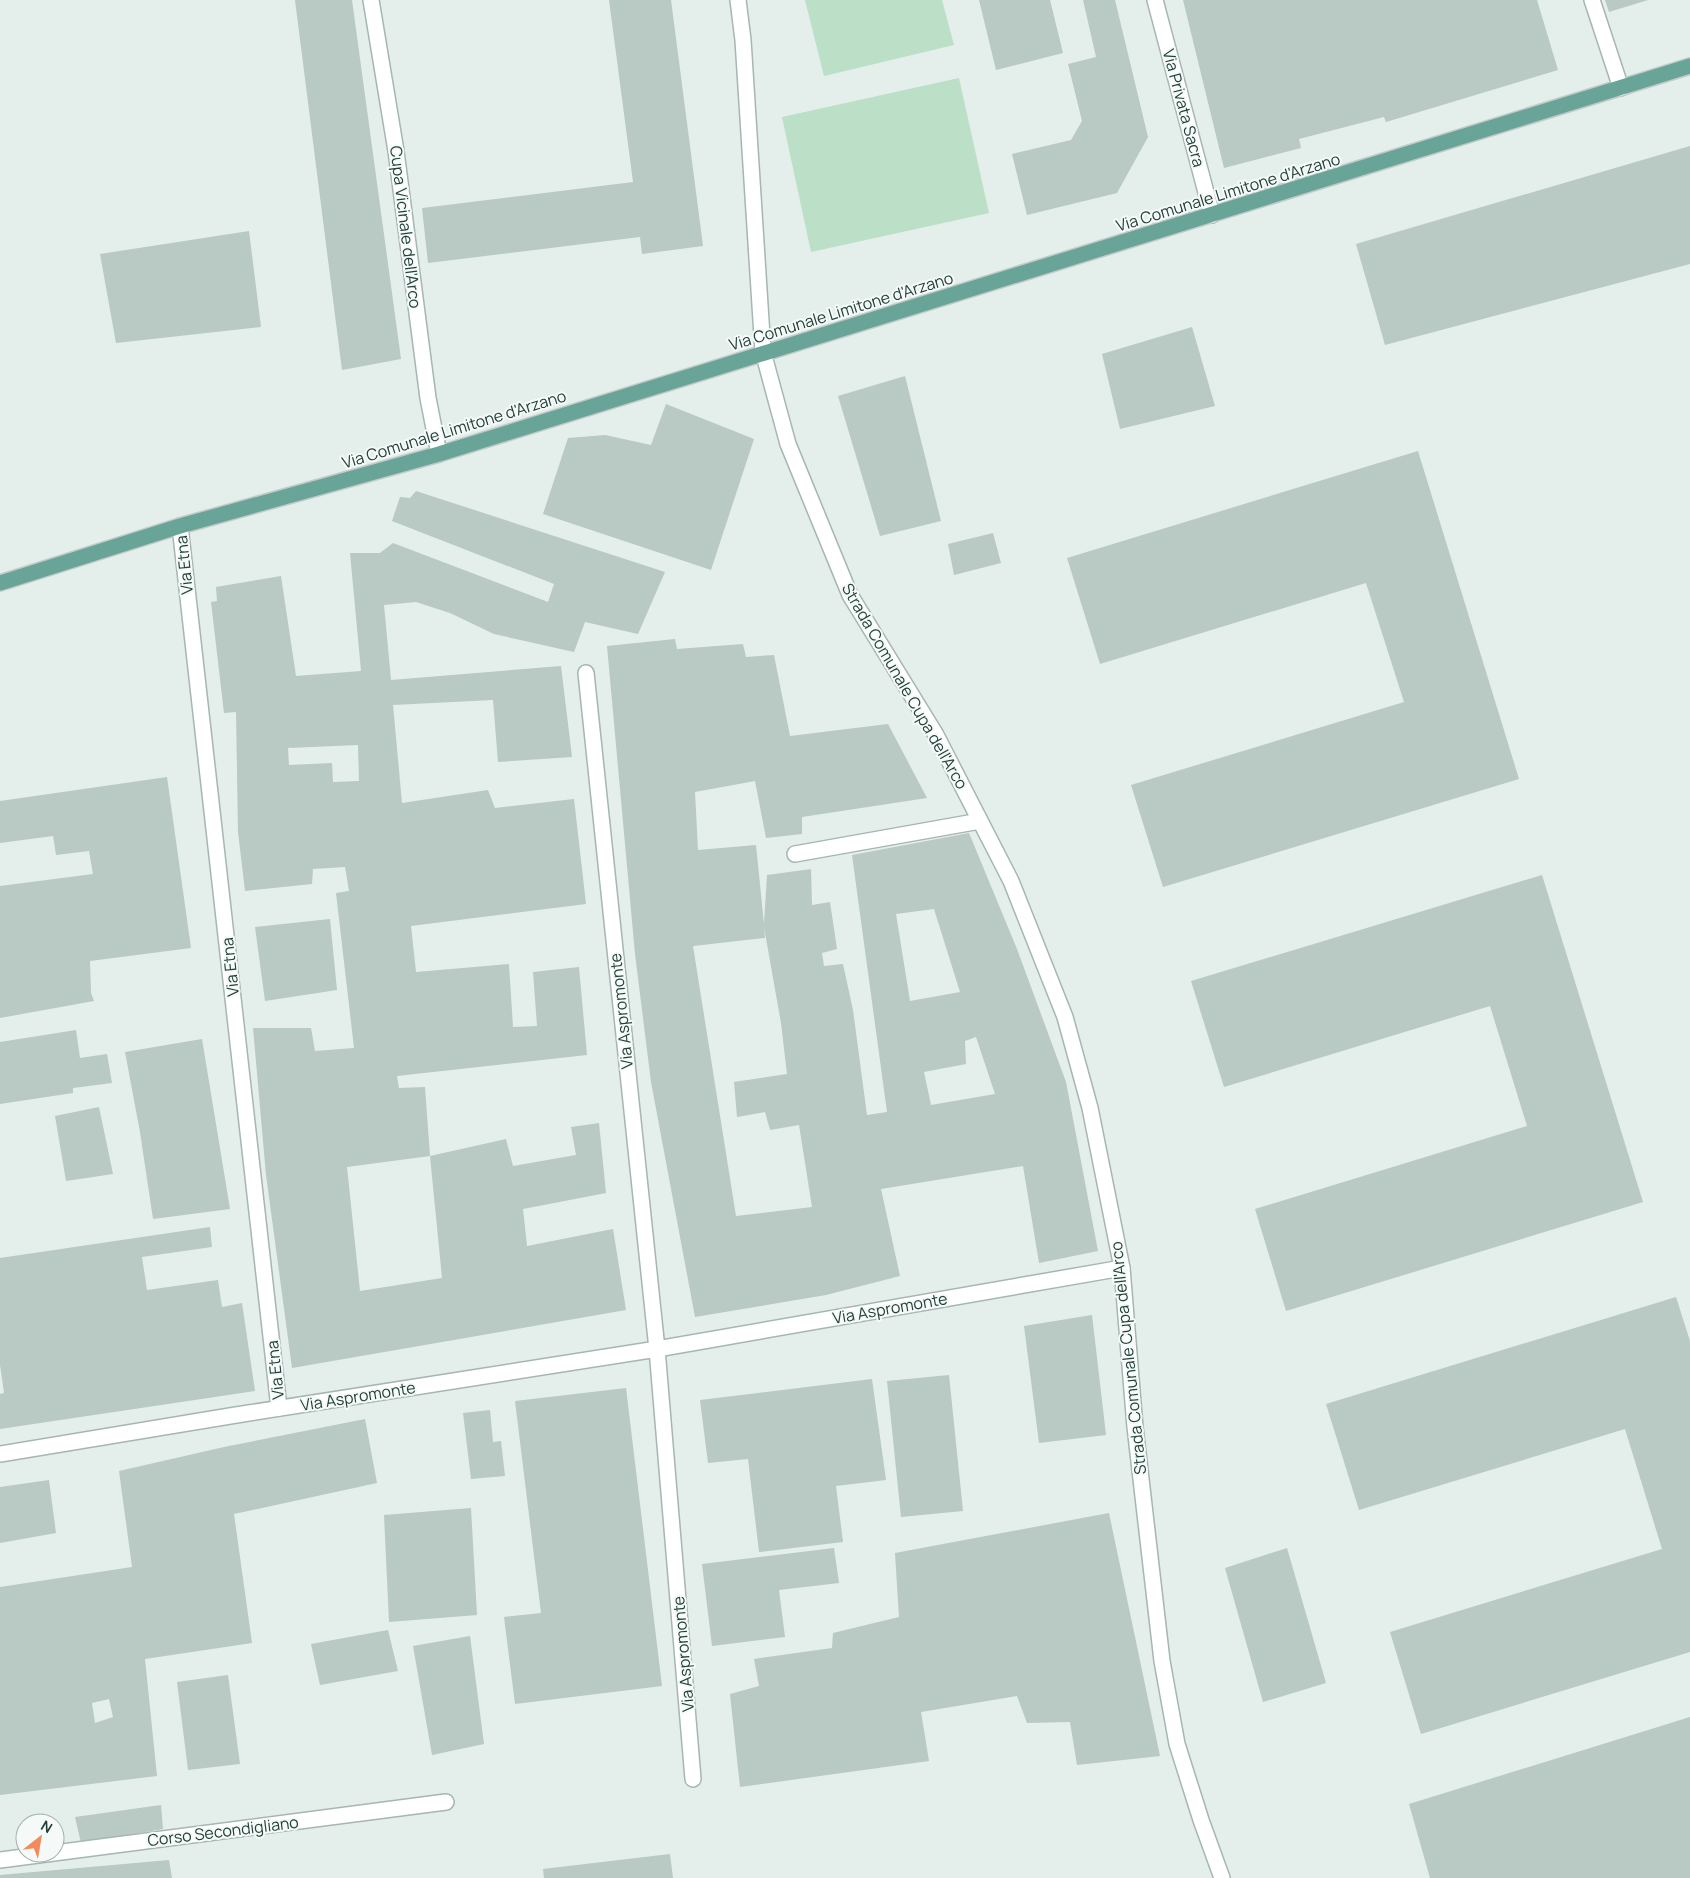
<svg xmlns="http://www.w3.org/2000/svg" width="1690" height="1878" font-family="Manrope,sans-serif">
<rect width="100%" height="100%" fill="#e4eeea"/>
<g fill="#bcdfc8">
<path d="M805,0H942L954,45L824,76Z"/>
<path d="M959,78L989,213L811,252L782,117Z"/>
</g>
<g fill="#b9c9c3" fill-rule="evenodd">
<path d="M295,0H352L401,359L342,370Z"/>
<path d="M609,0H671L703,246L642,254L640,237L428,263L422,208L633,182Z"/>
<path d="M979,0H1050L1063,53L996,70Z"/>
<path d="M1083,0H1115L1148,137L1117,193L1027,215L1012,154L1071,140L1082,121L1068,64L1096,57Z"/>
<path d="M1183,0H1537L1558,70L1386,122L1384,117L1299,139L1301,148L1224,168Z"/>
<path d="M1605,0H1648L1609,12Z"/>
<path d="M1690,146V264L1385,345L1356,244Z"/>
<path d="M249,231L261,327L116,343L100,254Z"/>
<path d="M1192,327L1215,406L1120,429L1102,354Z"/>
<path d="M905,376L941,521L880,536L838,396Z"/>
<path d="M666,404L754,439L711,570L543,514L568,438L605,435L651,445Z"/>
<path d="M1418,451L1519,779L1163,887L1131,785L1404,702L1366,583L1100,664L1067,558Z"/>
<path d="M416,491L665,572L638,634L585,622L574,652L494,634L450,613L416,602L384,605L391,680L561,666L572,757L498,762L493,700L393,705L402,803L488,790L495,808L574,799L586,904L411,926L416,972L509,964L513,1027L537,1026L533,972L579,967L587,1055L397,1076L399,1088L425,1087L430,1156L347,1167L360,1291L442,1278L430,1156L506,1139L513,1166L576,1155L571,1127L599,1123L606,1193L523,1209L527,1246L613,1229L626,1310L292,1368L266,1175L253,1028H311L315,1051L354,1048L336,893L349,891L345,867L313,869L312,884L245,891L238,832L236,712L224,713L211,602L217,601L216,587L281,576L296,676L361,671L350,553H380L393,543L548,602L554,584L392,521L400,497L410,498ZM358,745L359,781L333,782L332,763L289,765L288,748Z"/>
<path d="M993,533L1001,563L954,575L948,544Z"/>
<path d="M675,639L677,649L743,644L746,657L774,655L790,736L888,724L927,798L802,817V834L766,838L755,781L695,792L698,850L756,845L764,924L767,875L811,869L812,905L830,902L837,949L822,953L824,966L843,964L853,1010L867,1115L887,1112L852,855L969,833L1017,949L1066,1082L1098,1251L1039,1263L1023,1166L881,1189L900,1276L826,1295L695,1317L651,1082L635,954L607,646ZM934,909L960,992L910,1001L896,914ZM764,927L781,1023L787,1074L734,1082L737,1117L765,1112L770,1130L799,1125L812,1207L736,1216L693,946L765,938ZM976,1037L995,1094L931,1105L924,1072L966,1064L965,1041Z"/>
<path d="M167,777L191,948L90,961L91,993L94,1001L0,1018V886L93,874L89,851L56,855L53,836L0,843V801Z"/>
<path d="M1542,875L1643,1202L1286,1311L1255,1209L1527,1126L1490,1006L1224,1087L1191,981Z"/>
<path d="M330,919L337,990L265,1001L255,927Z"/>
<path d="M76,1030L80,1058L107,1054L112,1083L73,1088V1093L0,1104V1042Z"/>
<path d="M202,1039L230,1209L153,1219L140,1132L125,1052Z"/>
<path d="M99,1107L113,1174L66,1181L55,1116Z"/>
<path d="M210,1227L212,1247L142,1257L147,1290L218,1280L222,1307L242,1303L255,1391L0,1429V1394L4,1393L0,1365V1258Z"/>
<path d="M1676,1297L1690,1341V1652L1421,1734L1390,1632L1662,1549L1625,1429L1359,1510L1326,1404Z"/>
<path d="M1092,1315L1106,1435L1039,1443L1024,1326Z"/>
<path d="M949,1375L963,1511L901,1517L887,1381Z"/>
<path d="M872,1379L886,1480L836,1486L843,1542L759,1552L748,1459L708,1463L700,1400Z"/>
<path d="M626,1388L662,1686L515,1704L504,1617L541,1613L515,1401Z"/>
<path d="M490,1410L493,1442L501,1441L505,1476L471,1479L463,1413Z"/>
<path d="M365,1419L377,1483L234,1514L252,1643L145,1659L157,1776L0,1795V1587L132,1567L119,1471L224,1447ZM109,1699L113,1717L95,1723L92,1703Z"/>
<path d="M49,1480L56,1533L0,1543V1487Z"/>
<path d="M471,1508L477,1615L389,1622L384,1515Z"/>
<path d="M1109,1513L1160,1756L1077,1765L1070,1722L1027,1723L1017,1696L921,1712L929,1761L740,1787L730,1694L759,1686L754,1659L832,1648L833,1633L899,1617L895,1553Z"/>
<path d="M834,1548L839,1583L779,1590L785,1637L712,1646L702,1564Z"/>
<path d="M1287,1548L1326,1683L1263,1702L1225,1568Z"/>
<path d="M388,1630L398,1671L320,1685L311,1644Z"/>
<path d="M470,1636L484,1744L432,1755L413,1646Z"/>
<path d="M228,1675L240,1764L188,1770L177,1682Z"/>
<path d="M1690,1717V1878H1430L1409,1804Z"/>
<path d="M161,1805L163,1829L81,1843L75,1817Z"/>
<path d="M670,1854L673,1878H544L543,1869Z"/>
<path d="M169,1860L172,1878H0V1875Z"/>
</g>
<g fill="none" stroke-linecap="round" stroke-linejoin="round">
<defs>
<g id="service">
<path d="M371,0L396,151L428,398L439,454"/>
<path d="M586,673L657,1349L693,1779"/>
<path d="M795,854L980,821"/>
<path d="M0,1860L446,1802"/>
</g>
<g id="minor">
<path d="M738,0L743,40L763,352L788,444L850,595L936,735L1011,881L1065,1017L1090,1108L1122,1268L1135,1427L1162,1661L1177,1744L1201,1820L1222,1878"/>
<path d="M1155,0L1212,215"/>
<path d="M1592,0L1621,88"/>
<path d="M180,526L279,1408"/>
<path d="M0,1454L230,1416L657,1349L1122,1268"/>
</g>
<path id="primary" d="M0,583L180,526L439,454L1690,66"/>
</defs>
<use href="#service" stroke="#a6b6b2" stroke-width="18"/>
<use href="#minor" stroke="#a6b6b2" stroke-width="18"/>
<use href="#primary" stroke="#c1cac8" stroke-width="18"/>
<use href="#service" stroke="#fff" stroke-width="15"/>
<use href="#minor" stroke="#fff" stroke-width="15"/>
<use href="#primary" stroke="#68a498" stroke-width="15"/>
</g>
<g text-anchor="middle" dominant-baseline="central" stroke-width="4" stroke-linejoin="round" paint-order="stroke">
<g font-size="16" fill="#23403a" stroke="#f5faf8">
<text transform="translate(1184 108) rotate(75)">Via Privata Sacra</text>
<text transform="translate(1228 192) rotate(-17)">Via Comunale Limitone d'Arzano</text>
<text transform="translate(406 227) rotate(83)">Cupa Vicinale dell'Arco</text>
<text transform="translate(841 311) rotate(-17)">Via Comunale Limitone d'Arzano</text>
<text transform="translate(454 429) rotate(-17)">Via Comunale Limitone d'Arzano</text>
<text transform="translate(184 565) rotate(-96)">Via Etna</text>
<text transform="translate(905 686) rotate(60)">Strada Comunale Cupa dell'Arco</text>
<text transform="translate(230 967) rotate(-96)">Via Etna</text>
<text transform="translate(621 1011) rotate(-96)">Via Aspromonte</text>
<text transform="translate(890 1308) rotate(-10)">Via Aspromonte</text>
<text transform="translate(1128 1358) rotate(-96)">Strada Comunale Cupa dell'Arco</text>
<text transform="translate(275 1370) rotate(-96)">Via Etna</text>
<text transform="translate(358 1396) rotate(-9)">Via Aspromonte</text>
<text transform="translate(683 1654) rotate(-95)">Via Aspromonte</text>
<text transform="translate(223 1831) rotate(-7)">Corso Secondigliano</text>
</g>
</g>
<g transform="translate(40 1838) rotate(31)"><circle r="24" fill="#f5faf8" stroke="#a1b0ac"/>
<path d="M0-4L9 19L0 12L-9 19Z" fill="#f48a5b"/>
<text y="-8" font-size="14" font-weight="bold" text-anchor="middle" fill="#23403a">N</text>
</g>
</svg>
